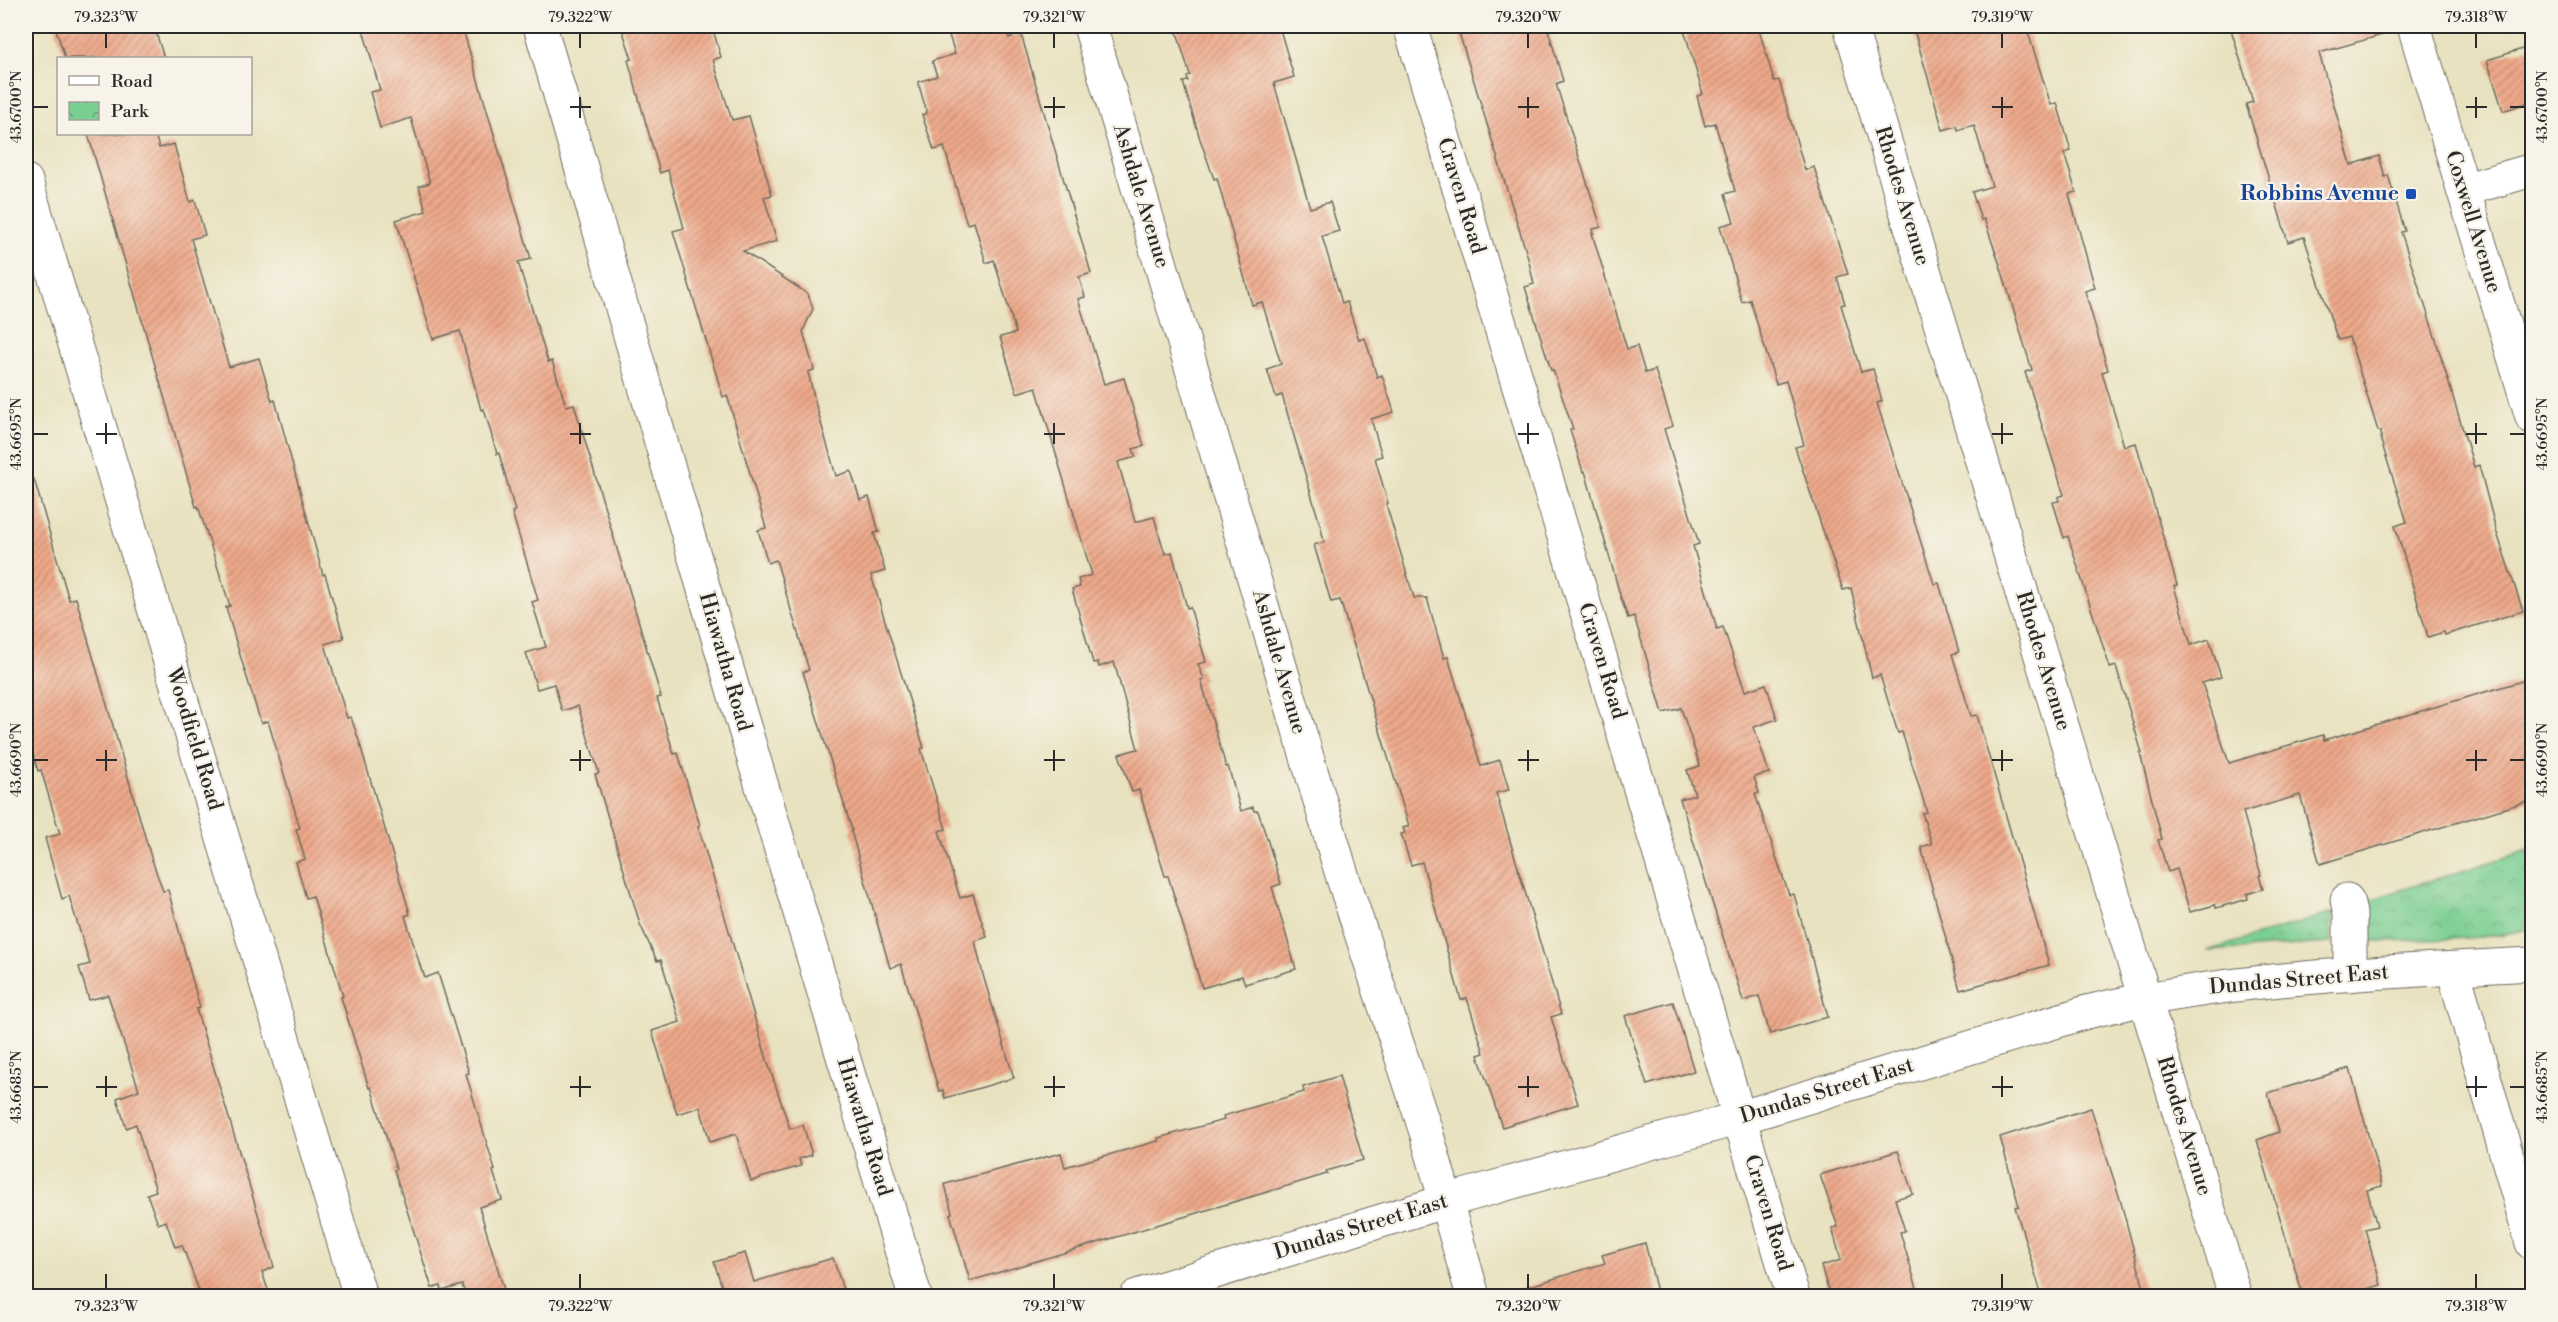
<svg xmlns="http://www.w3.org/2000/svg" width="2558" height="1322" font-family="'Libre Bodoni',serif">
<defs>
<pattern id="grass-tufts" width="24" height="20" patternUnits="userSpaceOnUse" patternTransform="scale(1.5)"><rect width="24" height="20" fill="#79ce92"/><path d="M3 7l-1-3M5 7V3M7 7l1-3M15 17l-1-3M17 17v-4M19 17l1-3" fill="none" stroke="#63a777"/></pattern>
<pattern id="park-crowns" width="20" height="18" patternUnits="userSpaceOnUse" patternTransform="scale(1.5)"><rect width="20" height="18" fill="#79ce92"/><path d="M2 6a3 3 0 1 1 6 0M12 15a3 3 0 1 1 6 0" fill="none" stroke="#63a777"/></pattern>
<pattern id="building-hatch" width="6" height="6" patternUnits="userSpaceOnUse" patternTransform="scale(1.5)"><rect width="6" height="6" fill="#eea98a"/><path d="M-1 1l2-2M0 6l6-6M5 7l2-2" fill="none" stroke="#c18a71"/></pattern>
</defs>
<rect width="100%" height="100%" fill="#f7f3e8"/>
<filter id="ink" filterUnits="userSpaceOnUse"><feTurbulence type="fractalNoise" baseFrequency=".0167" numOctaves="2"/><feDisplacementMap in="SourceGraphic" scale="12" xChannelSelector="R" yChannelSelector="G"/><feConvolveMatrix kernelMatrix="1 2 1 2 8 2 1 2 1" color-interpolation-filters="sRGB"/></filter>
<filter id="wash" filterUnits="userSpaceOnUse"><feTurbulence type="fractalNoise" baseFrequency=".008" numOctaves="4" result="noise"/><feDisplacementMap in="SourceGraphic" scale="24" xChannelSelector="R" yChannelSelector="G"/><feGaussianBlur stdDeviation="1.35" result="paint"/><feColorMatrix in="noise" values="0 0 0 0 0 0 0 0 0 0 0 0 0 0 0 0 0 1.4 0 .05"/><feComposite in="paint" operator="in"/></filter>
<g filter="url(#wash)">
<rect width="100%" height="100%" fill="#e9e2c0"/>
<path fill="url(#grass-tufts)" stroke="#527c5e" stroke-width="1.5" d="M2332,913L2331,943L2207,951Z"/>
<path fill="url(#park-crowns)" stroke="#527c5e" stroke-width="1.5" d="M2532,849V928C2482,942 2425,939 2373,941L2366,934V901Z"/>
<g id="blocks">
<g fill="url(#building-hatch)">
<path d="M55,26H154L164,58H65Z"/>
<path d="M362,26H462L531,259L518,262L548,362L552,361L566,406L574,404L661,697L657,698L674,754L678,753L695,810L700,825L698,826L768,1063L790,1129L803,1125L812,1155L799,1159L801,1166L751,1181L736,1134L710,1142L700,1107L677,1114L652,1031L680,1022L661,960L657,961L640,924L595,774L599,773L578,706L562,711L554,684L537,689L526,653L546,647L532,602L538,600L512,512L515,511L499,453L497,454L484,409L481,410L460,331L433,339L396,220L426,211L419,186L430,183L411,118L380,128L370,92L380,90Z"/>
<path d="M621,26H712L721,57L713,60L732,120L749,116L772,195L764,197L777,241L743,251L808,294L813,309L803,331L814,370L808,372L816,405L836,476L851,471L860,500L869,497L879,532L874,533L885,571L871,575L924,748L921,749L946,829L939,831L960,898L973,894L987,937L975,941L983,975L1014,1078L945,1098L943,1090L939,1091L901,964L890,968L851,831L852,830L803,672L809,670L776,560L768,563L758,530L766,528L727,395L723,397L673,231L684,228L668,170L660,173L628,60L632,59Z"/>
<path d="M946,26H1005L1009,38L1021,34L1091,273L1079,277L1085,297L1078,299L1104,384L1124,378L1144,446L1133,449L1136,457L1118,462L1135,522L1154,517L1165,554L1172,552L1187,608L1190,607L1206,662L1198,664L1204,679L1201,680L1226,767L1228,766L1241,811L1253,807L1254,811H1258L1270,848L1281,884L1272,887L1296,969L1245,984L1242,976L1202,988L1168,876H1165L1139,790L1132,792L1119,754L1138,749L1114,662L1099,667L1098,662L1093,663L1072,589L1080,587L1078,579L1092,575L1036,387L1017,393L1000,337L1016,333L994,260L986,263L974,222L967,224L944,147L934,150L922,115L927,113L918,82L937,76L932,61L955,54Z"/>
<path d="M1175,26H1279L1294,77L1274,83L1310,208L1330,202L1339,231L1322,236L1342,303L1347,302L1359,340L1365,338L1377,377L1382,375L1394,412L1371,419L1382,456L1375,458L1388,503L1386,504L1414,598H1427L1444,658L1448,657L1481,766L1500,760L1509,790L1496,793L1561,1014L1551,1017L1578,1104L1502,1127L1478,1055L1484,1053L1467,998L1461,1000L1422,862L1411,865L1401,834L1405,833L1403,828L1409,826L1340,600L1331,602L1314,545L1324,542L1321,528L1282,395L1276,397L1267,369L1281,364L1262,302L1252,305L1217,178L1214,179L1200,139L1183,82L1188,81L1187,77L1190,75Z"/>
<path d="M1457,26H1547L1563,81L1556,84L1601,227L1593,229L1594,233H1592L1627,349L1637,346L1645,373L1655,370L1673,426L1664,429L1699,544L1693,546L1717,629L1723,627L1745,691L1766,684L1777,719L1754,727L1769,773L1754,777L1759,793L1755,794L1789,895L1794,894L1828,1017L1770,1034L1759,996L1743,1001L1680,799L1695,795L1687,770L1700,766L1681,708L1663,713L1634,616L1628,618L1621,598L1585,471L1583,472L1570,430L1573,429L1553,370H1551L1525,287L1534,284L1528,258Z"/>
<path d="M1683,26H1758L1774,81L1779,80L1805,170L1814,167L1848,274L1837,277L1845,304L1841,305L1861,372L1873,369L1882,401L1877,403L1934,584L1939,583L1959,652L1952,654L1971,716L1977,715L2049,965L1960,990L1921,847L1932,844L1922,813L1927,812L1902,732L1898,733L1880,675L1872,678L1851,588L1843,590L1795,447L1804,445L1786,381L1776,384L1750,300L1742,302L1720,226L1734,222L1725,194L1735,191L1715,123L1705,126L1697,96L1703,94Z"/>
<path d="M1913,26H2026L2051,105L2057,103L2071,151L2064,153L2076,192L2069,194L2095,288L2085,291L2108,370L2102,372L2124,446L2136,443L2177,585L2174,586L2191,645L2209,639L2221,677L2202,683L2229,763L2323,735L2324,740L2532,678V800L2320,864L2300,795L2243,812L2261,875L2259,876L2263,889L2247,894L2248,899L2216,908L2215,905L2190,912L2177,869L2168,872L2158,840L2162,839L2140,753H2142L2116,666L2110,668L2068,536L2064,538L2053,502L2059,501L2058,497L2064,495L2025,372L2032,370L2000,265L1984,219L1981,220L1972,192L1992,186L1974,125L1958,130L1957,126L1943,130Z"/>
<path d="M2230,26H2381L2382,35L2319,53L2351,165L2379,156L2385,177L2388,175L2405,231L2401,232L2432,327L2474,467L2479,465L2496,530L2523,611L2445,635L2444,632L2428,637L2395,526L2407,522L2381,441V431H2378L2349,337L2339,340L2337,338L2304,237L2288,242L2246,104L2253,102Z"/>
<path d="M2532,46V101L2503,111L2487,60Z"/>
<path d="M88,134H155L159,148L174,144L190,202L195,200L205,235L191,239L229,367L259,358L272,401L275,400L323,575L325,574L344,638L325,644L347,718L351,717L359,741L410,914L405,916L422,972H423L425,978L438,973L469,1073L466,1074L495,1170L493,1171L502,1200L479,1207L506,1296H466L462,1285L442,1291L441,1286L432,1288L394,1170L396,1169L371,1087L369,1088L341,997L343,996L313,896L306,898L296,862L305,859L296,829L300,828L268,721L261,723L236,642L226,607L230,606L198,506L196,507Z"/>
<path d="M34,479L69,600L76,598L151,857L163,891L168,890L200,1008L196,1009L274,1267L262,1272L270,1296H201L182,1245L175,1247L166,1221L158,1224L147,1194L156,1191L136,1124L126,1128L117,1098L139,1090L108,995L89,1000L79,967L90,964L69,896L62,899L45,838L60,834L41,770L38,771L26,729V480Z"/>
<path d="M1673,1002L1694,1071L1647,1085L1625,1016Z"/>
<path d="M2350,1068L2382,1186L2367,1190L2377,1226L2365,1229L2381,1285L2360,1291L2361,1296H2303L2257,1140L2279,1132L2268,1093Z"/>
<path d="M1339,1076L1363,1160L1326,1171L1327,1174L970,1281L950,1214L952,1213L945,1184L1061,1153L1065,1167L1158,1141V1138L1224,1120L1223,1116L1304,1092L1303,1087Z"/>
<path d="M2091,1108L2120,1199L2146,1296H2042L2015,1207L2019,1206L2000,1137Z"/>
<path d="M1898,1151L1913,1194L1895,1199L1905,1231L1900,1232L1917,1288L1891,1296H1830L1821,1266L1841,1260L1832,1228L1838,1227L1820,1175Z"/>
<path d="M1645,1243L1658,1296H1521L1520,1289L1605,1263L1602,1255Z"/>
<path d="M745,1253L754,1282L833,1258L845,1296H725L714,1262Z"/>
</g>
</g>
</g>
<g filter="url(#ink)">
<use href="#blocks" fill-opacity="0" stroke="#6e6b5f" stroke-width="1.5"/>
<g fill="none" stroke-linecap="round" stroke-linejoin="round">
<defs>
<g id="minor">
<path d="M540,26L737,703L915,1296"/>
<path d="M1090,26L1342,875L1427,1135L1473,1296"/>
<path d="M1410,26L1793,1296"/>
<path d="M1850,26L2235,1296"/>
<path d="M26,181L360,1296"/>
<path d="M2463,190L2532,170"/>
<path d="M2347,900L2350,914V975"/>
<path d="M2453,969L2532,1243"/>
<path d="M1137,1296L1446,1201L1739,1118L2087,1012C2232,976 2384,972 2532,964"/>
</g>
<path id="major" d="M2414,26L2532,417"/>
</defs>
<use href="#minor" stroke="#6e6b5f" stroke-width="35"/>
<use href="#major" stroke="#6e6b5f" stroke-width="35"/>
<use href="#minor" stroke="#fff" stroke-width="33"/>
<use href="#major" stroke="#fff" stroke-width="33"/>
</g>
</g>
<path fill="none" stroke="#2b2b2b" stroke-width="2" d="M106,33V48M580,33V48M1054,33V48M1528,33V48M2002,33V48M2476,33V48M580,97V118M1054,97V118M1528,97V118M2002,97V118M2476,97V118M33,107H48M570,107H591M1044,107H1065M1518,107H1539M1992,107H2013M2466,107H2487M2510,107H2525M106,423V444M580,423V444M1054,423V444M1528,423V444M2002,423V444M2476,423V444M33,434H48M96,434H117M570,434H591M1044,434H1065M1518,434H1539M1992,434H2013M2466,434H2487M2510,434H2525M106,750V771M580,750V771M1054,750V771M1528,750V771M2002,750V771M2476,750V771M33,760H48M96,760H117M570,760H591M1044,760H1065M1518,760H1539M1992,760H2013M2466,760H2487M2510,760H2525M106,1076V1097M580,1076V1097M1054,1076V1097M1528,1076V1097M2002,1076V1097M2476,1076V1097M33,1087H48M96,1087H117M570,1087H591M1044,1087H1065M1518,1087H1539M1992,1087H2013M2466,1087H2487M2510,1087H2525M106,1274V1289M580,1274V1289M1054,1274V1289M1528,1274V1289M2002,1274V1289M2476,1274V1289"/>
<rect fill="#1a4fb4" stroke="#f7f3e8" stroke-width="2" x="2405" y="188" width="12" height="12" rx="3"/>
<g text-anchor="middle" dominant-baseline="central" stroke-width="4.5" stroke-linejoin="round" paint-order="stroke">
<g font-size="21" font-weight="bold" fill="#164399" stroke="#f7f3e8" text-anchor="end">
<text x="2399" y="194">Robbins Avenue</text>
</g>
<g font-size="21" fill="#2b2b2b" stroke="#f7f3e8">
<text transform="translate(1141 196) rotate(73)">Ashdale Avenue</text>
<text transform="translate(1461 196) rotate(73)">Craven Road</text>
<text transform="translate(1902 196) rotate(73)">Rhodes Avenue</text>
<text transform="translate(2473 222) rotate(73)">Coxwell Avenue</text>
<text transform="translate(1602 661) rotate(73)">Craven Road</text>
<text transform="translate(2043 661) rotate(73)">Rhodes Avenue</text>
<text transform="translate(725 662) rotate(74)">Hiawatha Road</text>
<text transform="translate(1279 662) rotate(74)">Ashdale Avenue</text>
<text transform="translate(194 739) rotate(73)">Woodfield Road</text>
<text transform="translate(2299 980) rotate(-5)">Dundas Street East</text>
<text transform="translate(1827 1091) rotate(-17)">Dundas Street East</text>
<text transform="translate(2184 1126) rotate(73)">Rhodes Avenue</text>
<text transform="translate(864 1127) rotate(73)">Hiawatha Road</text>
<text transform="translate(1768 1213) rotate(73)">Craven Road</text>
<text transform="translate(1361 1227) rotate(-17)">Dundas Street East</text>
</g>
</g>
<rect width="2558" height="1322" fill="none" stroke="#f7f3e8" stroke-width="66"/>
<rect x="57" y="57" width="195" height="78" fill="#f7f3e8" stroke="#a5a39c" stroke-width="1.5"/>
<rect x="69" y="76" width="30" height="9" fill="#ffffff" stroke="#a5a39c" stroke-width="1.5"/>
<text x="111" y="87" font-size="18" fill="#2b2b2b">Road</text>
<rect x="69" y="102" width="30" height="18" fill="url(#park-crowns)" stroke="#a5a39c" stroke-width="1.5"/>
<text x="111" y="117" font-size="18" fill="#2b2b2b">Park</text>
<rect x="33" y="33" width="2492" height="1256" fill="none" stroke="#2b2b2b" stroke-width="2"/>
<g font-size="15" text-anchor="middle" fill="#2b2b2b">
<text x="106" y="22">79.323°W</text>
<text x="580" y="22">79.322°W</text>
<text x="1054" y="22">79.321°W</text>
<text x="1528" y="22">79.320°W</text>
<text x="2002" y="22">79.319°W</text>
<text x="2476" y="22">79.318°W</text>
<text transform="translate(16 107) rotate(-90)" y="5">43.6700°N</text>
<text transform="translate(2542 107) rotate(-90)" y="5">43.6700°N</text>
<text transform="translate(16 434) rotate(-90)" y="5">43.6695°N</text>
<text transform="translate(2542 434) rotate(-90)" y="5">43.6695°N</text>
<text transform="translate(16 760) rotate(-90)" y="5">43.6690°N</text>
<text transform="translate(2542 760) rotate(-90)" y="5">43.6690°N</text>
<text transform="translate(16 1087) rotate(-90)" y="5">43.6685°N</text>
<text transform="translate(2542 1087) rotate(-90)" y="5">43.6685°N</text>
<text x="106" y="1311">79.323°W</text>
<text x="580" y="1311">79.322°W</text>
<text x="1054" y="1311">79.321°W</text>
<text x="1528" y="1311">79.320°W</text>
<text x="2002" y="1311">79.319°W</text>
<text x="2476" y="1311">79.318°W</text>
</g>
</svg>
